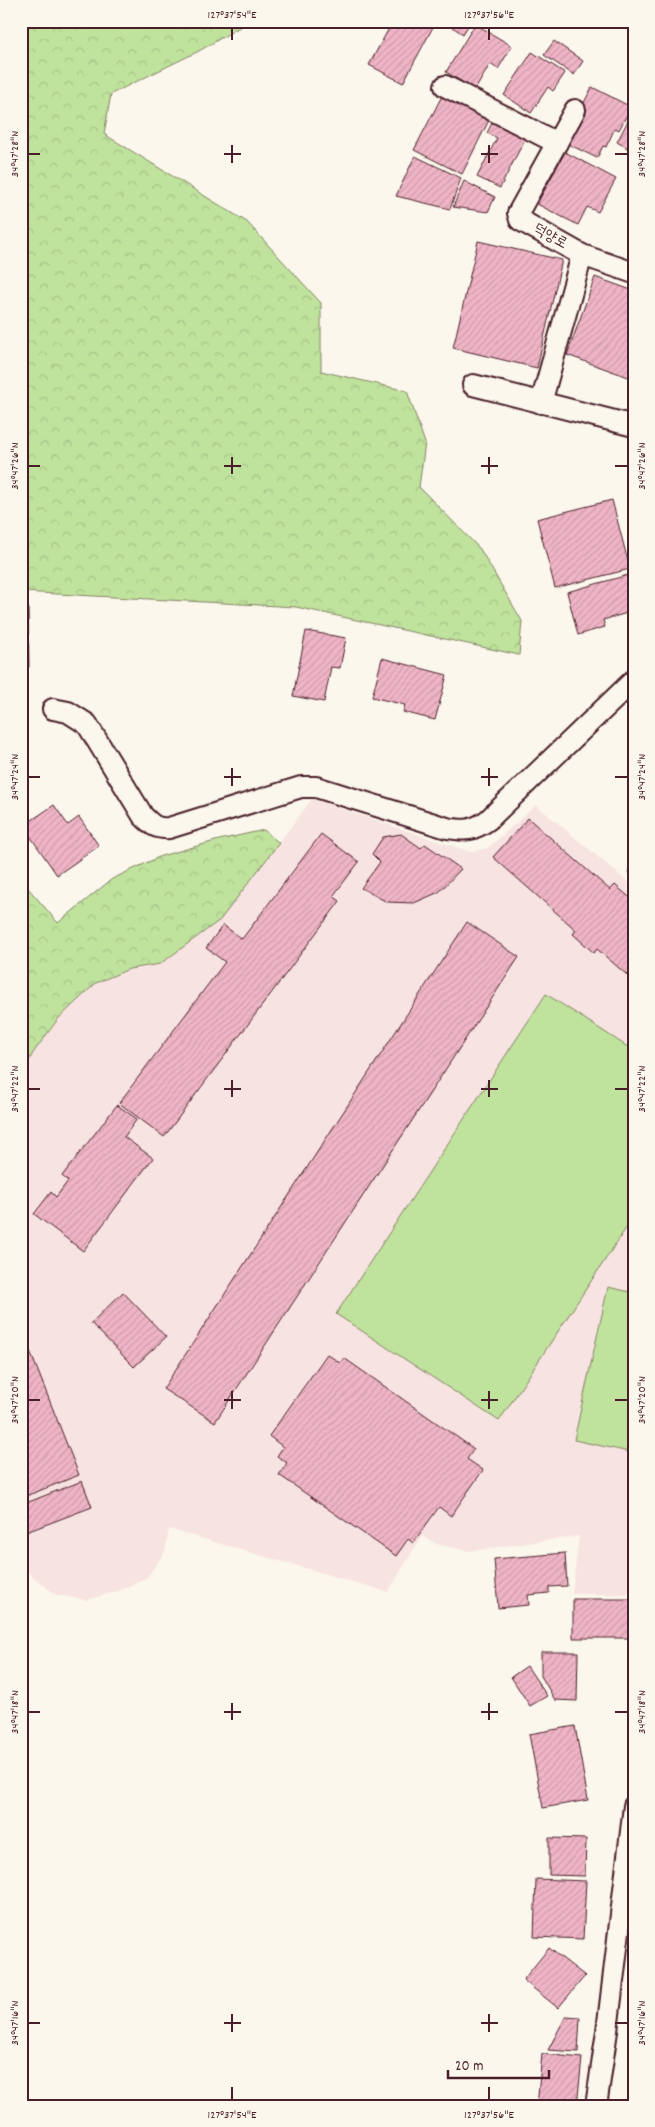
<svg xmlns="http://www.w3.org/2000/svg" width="655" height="2127" font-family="Dekko,'Poor Story',sans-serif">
<defs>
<pattern id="forest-crowns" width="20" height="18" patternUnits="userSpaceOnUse" patternTransform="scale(1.25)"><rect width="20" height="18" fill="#bfe39d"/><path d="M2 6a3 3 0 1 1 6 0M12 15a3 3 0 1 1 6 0" fill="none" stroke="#a6c287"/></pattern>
<pattern id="building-hatch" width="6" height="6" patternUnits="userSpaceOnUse" patternTransform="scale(1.25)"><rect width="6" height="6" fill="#efb5c6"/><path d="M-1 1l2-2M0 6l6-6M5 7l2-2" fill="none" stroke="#ce9baa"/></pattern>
</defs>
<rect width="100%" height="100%" fill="#fbf7ec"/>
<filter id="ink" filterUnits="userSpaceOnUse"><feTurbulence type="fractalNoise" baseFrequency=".02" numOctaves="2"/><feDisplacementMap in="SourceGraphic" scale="10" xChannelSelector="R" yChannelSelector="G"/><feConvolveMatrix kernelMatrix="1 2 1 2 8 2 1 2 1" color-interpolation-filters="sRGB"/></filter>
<g filter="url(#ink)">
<path fill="#f7e3e1" d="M312,799L470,852L488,848L536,805L634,887V1594H572L579,1536L469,1551L437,1544L422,1536L388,1592L169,1529L165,1552L147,1577L118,1591L86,1600L56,1595L29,1573L21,1560V1076L33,1053L58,1019L96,983L129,969L160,964L220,920Z"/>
<g fill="#bfe39d" stroke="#848164">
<path d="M546,994L634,1051V1216L499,1421L336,1314Z"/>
<path d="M608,1287L634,1293V1453L574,1440Z"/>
</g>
<g fill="url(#forest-crowns)" stroke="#848164">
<path d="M21,21H250L199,51L111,94L104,134L247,222L321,303V371L407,391L425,443L419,487L480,549L522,621L519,655L296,607L21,592Z"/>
<path d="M264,830L279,843L220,920L160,964L129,969L96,983L58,1019L33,1053L21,1076V880L58,923L112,879L161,856L219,840Z"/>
</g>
<g fill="url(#building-hatch)" stroke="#4a1f2b">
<path d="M393,21H423L433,27L403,83L369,65Z"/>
<path d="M443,21H471L463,34Z"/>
<path d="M475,24L512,46L498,69L490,64L475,90L446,72Z"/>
<path d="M554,41L583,61L574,75L544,55Z"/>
<path d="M532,52L565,73L553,91L548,87L531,113L504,95Z"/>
<path d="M592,87L631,107L619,130L615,128L606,147L603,146L597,158L564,142Z"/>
<path d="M443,94L490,118L462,174L414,150Z"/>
<path d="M634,109V145L631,150L617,142Z"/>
<path d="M493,121L526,137L500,188L477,177L497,138L487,133Z"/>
<path d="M565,152L616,179L598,212L587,207L578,225L537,204Z"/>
<path d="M415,156L461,178L450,209L396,196Z"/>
<path d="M464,181L495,197L488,212L453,207Z"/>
<path d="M478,241L562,260L537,368L453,348Z"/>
<path d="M595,277L634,291V379L567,355Z"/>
<path d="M612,500L630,569L555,588L537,519Z"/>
<path d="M628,575L634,596V611L603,620L605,627L578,635L567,592Z"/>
<path d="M21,606H28L29,667H21Z"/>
<path d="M306,631L346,638L340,668L331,667L324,702L293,696Z"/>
<path d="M382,658L447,675L435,720L403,712L405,705L372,697Z"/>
<path d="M54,805L68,825L79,817L99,846L57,875L23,826Z"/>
<path d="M528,818L610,890L615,885L634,901V981L597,949L594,953L573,934L576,930L493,857Z"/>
<path d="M321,834L359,862L333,896L340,901L164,1137L119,1103L225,962L206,948L223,925L242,939Z"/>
<path d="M401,834L421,848L425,844L461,869L439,892L414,903L387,902L361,888L380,862L372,854L383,837Z"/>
<path d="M634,852V874L628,873Z"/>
<path d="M467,922L519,957L215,1422L163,1389Z"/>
<path d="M117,1105L137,1119L124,1137L153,1158L83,1251L34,1214L51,1192L56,1197L68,1181L62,1176Z"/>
<path d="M123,1292L166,1337L134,1367L91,1323Z"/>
<path d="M24,1336L79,1475L21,1498V1337Z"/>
<path d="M327,1354L340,1363L344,1358L474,1449L467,1459L483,1470L451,1516L439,1507L413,1543L408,1539L396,1556L279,1475L287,1463L277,1456L283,1447L269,1436Z"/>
<path d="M82,1481L92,1507L21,1534V1505Z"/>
<path d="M565,1553L567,1586L549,1587V1593L528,1595L529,1605L498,1608L494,1559Z"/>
<rect x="573" y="1599" width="61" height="39"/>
<path d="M541,1652H578L577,1701L555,1700L541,1676Z"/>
<path d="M527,1666L547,1696L530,1706L511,1677Z"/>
<path d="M575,1726L588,1800L543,1808L529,1734Z"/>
<path d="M549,1838L586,1839L585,1876L549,1875Z"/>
<path d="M536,1879L586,1881L583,1939L534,1937Z"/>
<path d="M549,1948L585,1976L558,2008L523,1980Z"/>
<path d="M566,2016L580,2017L578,2052L548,2050Z"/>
<path d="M542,2054L582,2058L577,2106H537Z"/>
</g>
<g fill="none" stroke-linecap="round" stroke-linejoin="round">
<defs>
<g id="service">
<path d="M445,86L557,143"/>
<path d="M575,110L518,213L520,220L582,255L634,273"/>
<path d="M473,385L634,426"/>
<path d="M541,403L582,255"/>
<path d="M53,709L68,712L87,724L143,816C152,825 156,829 169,828L301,787H316L447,828C465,831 473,831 488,820L634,680"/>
<path d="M596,2106L607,2031L634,1806"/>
</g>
</defs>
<use href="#service" stroke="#4a1f2b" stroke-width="24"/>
<use href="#service" stroke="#fbf7ec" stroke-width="20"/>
</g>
</g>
<path fill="none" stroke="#4a1f2b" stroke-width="2" d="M232,28V40M489,28V40M232,145V163M489,145V163M28,154H40M224,154H241M481,154H498M615,154H628M232,457V474M489,457V474M28,466H40M224,466H241M481,466H498M615,466H628M232,768V786M489,768V786M28,777H40M224,777H241M481,777H498M615,777H628M232,1080V1097M489,1080V1097M28,1089H40M224,1089H241M481,1089H498M615,1089H628M232,1391V1409M489,1391V1409M28,1400H40M224,1400H241M481,1400H498M615,1400H628M232,1703V1720M489,1703V1720M28,1712H40M224,1712H241M481,1712H498M615,1712H628M232,2014V2032M489,2014V2032M28,2023H40M224,2023H241M481,2023H498M615,2023H628M232,2087V2100M489,2087V2100"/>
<g text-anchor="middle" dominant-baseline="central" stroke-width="4" stroke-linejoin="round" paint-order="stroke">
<g font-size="15" fill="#4a1f2b" stroke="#fbf7ec">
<text transform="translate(550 237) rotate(29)">덕양로</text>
</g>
</g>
<rect width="655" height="2127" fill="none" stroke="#fbf7ec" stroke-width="55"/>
<path d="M448 2070v8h101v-8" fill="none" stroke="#4a1f2b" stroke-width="2.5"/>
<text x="455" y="2070" font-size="15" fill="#4a1f2b" stroke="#fbf7ec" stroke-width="4" paint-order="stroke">20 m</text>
<rect x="28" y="28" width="600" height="2072" fill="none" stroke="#4a1f2b" stroke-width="2"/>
<g font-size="12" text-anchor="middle" fill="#4a1f2b">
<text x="232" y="18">127°37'54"E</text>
<text x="489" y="18">127°37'56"E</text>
<text transform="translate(14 154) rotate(-90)" y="4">34°47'28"N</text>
<text transform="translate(641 154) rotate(-90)" y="4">34°47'28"N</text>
<text transform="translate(14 466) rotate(-90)" y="4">34°47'26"N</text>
<text transform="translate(641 466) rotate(-90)" y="4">34°47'26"N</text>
<text transform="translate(14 777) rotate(-90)" y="4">34°47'24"N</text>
<text transform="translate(641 777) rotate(-90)" y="4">34°47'24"N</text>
<text transform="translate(14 1089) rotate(-90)" y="4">34°47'22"N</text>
<text transform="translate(641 1089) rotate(-90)" y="4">34°47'22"N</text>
<text transform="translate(14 1400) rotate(-90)" y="4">34°47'20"N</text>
<text transform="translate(641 1400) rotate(-90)" y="4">34°47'20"N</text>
<text transform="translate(14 1712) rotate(-90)" y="4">34°47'18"N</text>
<text transform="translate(641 1712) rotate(-90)" y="4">34°47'18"N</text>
<text transform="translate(14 2023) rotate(-90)" y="4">34°47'16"N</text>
<text transform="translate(641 2023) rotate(-90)" y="4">34°47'16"N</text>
<text x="232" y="2118">127°37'54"E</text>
<text x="489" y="2118">127°37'56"E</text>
</g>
</svg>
